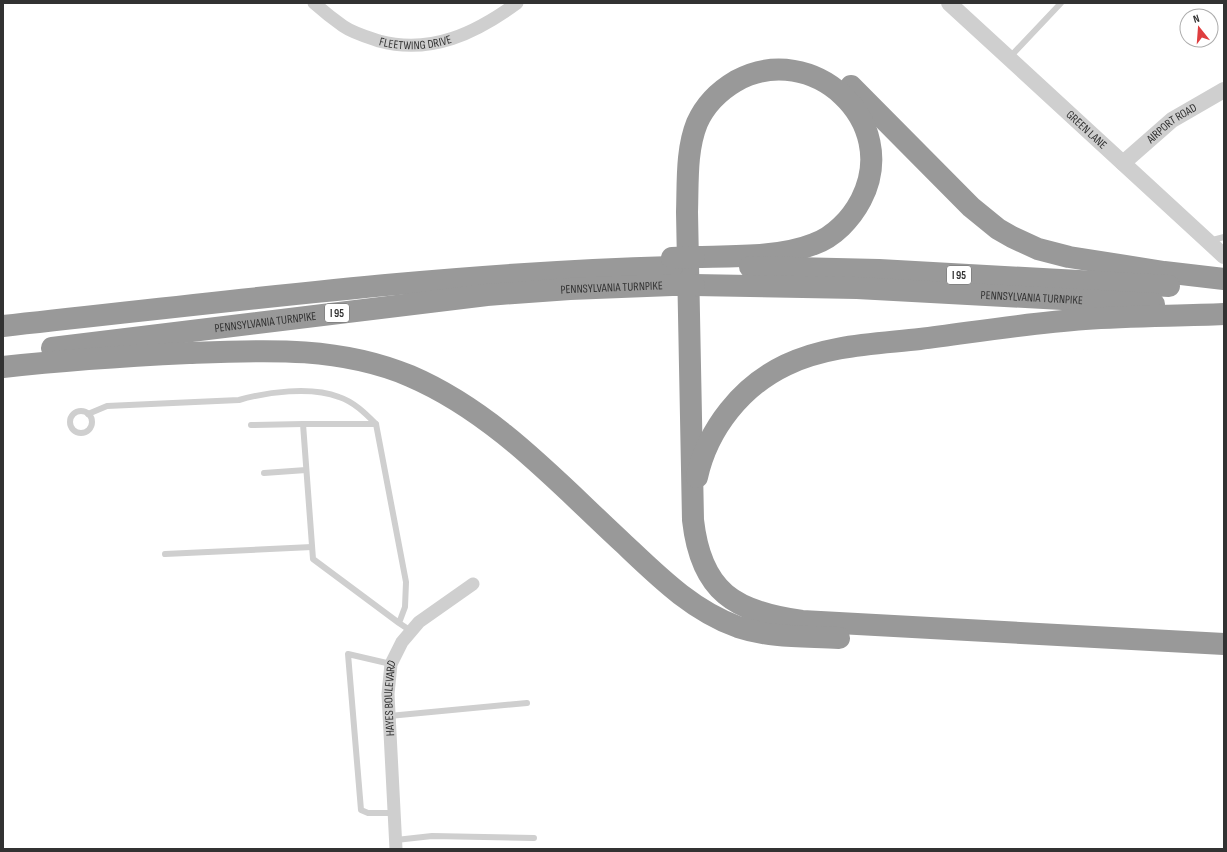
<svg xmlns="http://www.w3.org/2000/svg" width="1227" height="852" font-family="'Sofia Sans Condensed',sans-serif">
<rect width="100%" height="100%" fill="#fff"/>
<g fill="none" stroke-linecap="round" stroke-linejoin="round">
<g stroke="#cfcfcf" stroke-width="6">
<path d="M1009,58L1061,3"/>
<path d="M1209,241L1224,237"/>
<circle cx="81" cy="422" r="11"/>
<path d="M88,414L107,406L239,400C267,392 311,386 339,397C354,402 365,413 376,424"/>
<path d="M251,425L303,424"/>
<path d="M264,473L306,470"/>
<path d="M165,554L312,547"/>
<path d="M399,623L405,607L406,582L376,424H303L313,559L399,623L411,631"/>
<path d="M391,664L348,654L361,810L368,813H394"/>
<path d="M389,716L527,703"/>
<path d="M396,840L432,836L534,838"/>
</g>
<g stroke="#cfcfcf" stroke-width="13">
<path id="s1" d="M314,3C323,11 333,19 343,26C353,33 367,37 379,41C431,55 476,33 517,3"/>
<path id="s2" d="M396,849L388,694L391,664L402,642L419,622L473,584"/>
</g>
<g stroke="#cfcfcf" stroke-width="16">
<path id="s3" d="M949,3L1224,256"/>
<path id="s4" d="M1123,163L1172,120L1224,90"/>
</g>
<g stroke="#999" stroke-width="22">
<path d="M851,86L971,207L998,229L1012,237L1038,249L1069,257L1164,272L1224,279"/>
<path d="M694,257C731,256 779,258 814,244C834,237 851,219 861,200C902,121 812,39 736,81C719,91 705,105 697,123C686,150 688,183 687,212L693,520C701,592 735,612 802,621L1224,644"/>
<path d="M750,267L879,270L1169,286"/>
<path id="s5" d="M694,285L857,288L1154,304"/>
<path d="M3,326C226,302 448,273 672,267"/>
<path id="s6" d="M52,348L487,295L570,289L672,285"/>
<path d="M3,367C65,360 127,356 189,353C265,350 339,346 410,376C494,412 556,481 622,542C657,575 691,610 738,627C771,638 804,636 839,638"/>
<path d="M697,477C708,428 742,386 786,365C827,345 876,344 920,339C975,332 1030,323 1085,319C1131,316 1178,316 1224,314"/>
</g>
<g stroke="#999" stroke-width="22">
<path d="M672,258L694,257"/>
<path d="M672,285H694"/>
</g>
</g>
<g text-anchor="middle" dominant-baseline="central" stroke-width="4" stroke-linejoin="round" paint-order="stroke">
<g fill="#fff" stroke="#707070" stroke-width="1">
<rect x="947" y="266" width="24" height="18" rx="3"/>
<rect x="325" y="304" width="24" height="18" rx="3"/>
</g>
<g font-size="11" font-weight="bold" fill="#323232">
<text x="959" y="275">I 95</text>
<text x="337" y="313">I 95</text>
</g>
<g font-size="12" fill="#323232" stroke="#fff">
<text stroke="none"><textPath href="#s1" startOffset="113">FLEETWING DRIVE</textPath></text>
<text stroke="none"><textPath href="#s4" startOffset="63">AIRPORT ROAD</textPath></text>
<text stroke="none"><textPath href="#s3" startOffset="187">GREEN LANE</textPath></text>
<text stroke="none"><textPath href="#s6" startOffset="563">PENNSYLVANIA TURNPIKE</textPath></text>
<text stroke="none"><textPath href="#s5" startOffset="338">PENNSYLVANIA TURNPIKE</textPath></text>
<text stroke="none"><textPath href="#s6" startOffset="215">PENNSYLVANIA TURNPIKE</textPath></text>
<text stroke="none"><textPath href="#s2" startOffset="151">HAYES BOULEVARD</textPath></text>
</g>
</g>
<rect width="1227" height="852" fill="none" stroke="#323232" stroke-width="8"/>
<g transform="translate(1199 28) rotate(343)"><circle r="19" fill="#ffffff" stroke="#adadad"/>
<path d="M0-3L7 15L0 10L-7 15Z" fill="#df3d3f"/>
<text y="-6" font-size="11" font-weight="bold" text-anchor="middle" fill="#323232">N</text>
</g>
</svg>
